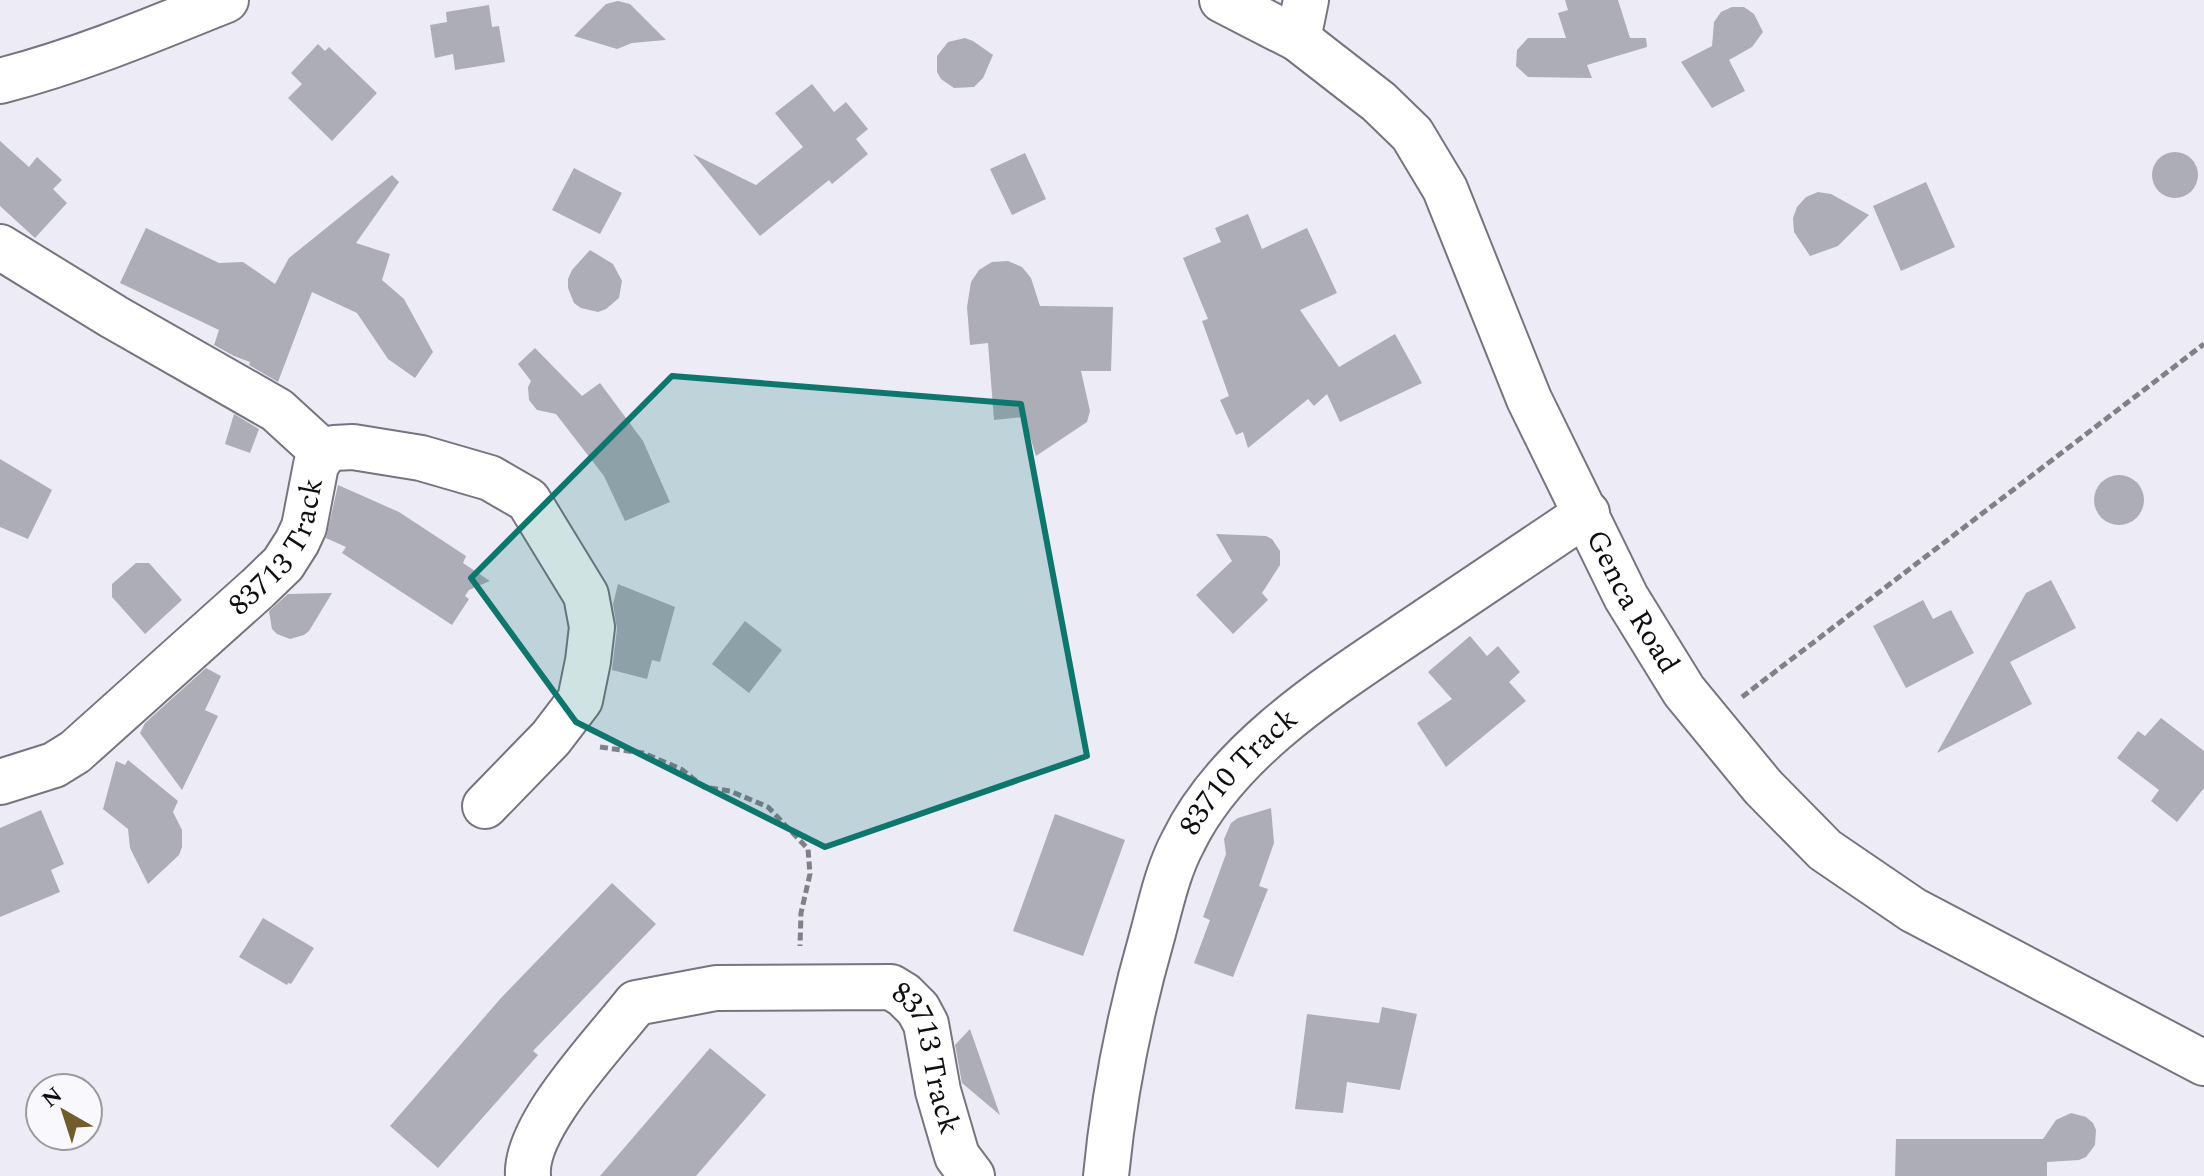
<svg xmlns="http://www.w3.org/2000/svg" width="2204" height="1176" font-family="Spectral,serif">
<rect width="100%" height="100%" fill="#ecebf6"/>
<g fill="#adadb7">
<path d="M1565,0H1618L1630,38H1646L1647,47L1587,65L1592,78L1528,77L1516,66L1517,50L1528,38H1566L1558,13L1568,10Z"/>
<path d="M618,1L630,4L666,40L632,43L617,49L574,36L606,4Z"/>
<path d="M489,5L492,27L499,26L505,62L455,70L453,54L435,58L430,25L447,22L446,12Z"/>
<path d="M1732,7H1744L1754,14L1763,32L1752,47L1729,60L1745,91L1712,108L1681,62L1712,46L1714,22L1721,12Z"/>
<path d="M965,38L973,41L993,55L983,78L974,87L954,88L941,79L937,72V56L948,42Z"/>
<path d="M318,44L325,51L329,47L377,93L332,141L288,98L302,84L291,73Z"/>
<path d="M812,84L834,112L846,102L868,129L856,139L868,154L832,184L829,180L760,236L693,154L756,185L803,147L775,113Z"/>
<path d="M0,141L29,167L37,157L62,180L53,189L67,203L35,238L0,206Z"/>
<circle cx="2175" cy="175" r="23"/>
<path d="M1025,153L1046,199L1012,215L990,169Z"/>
<path d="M574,168L622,193L600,234L552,210Z"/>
<path d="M392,175L399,182L356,243L390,254L382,280L404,299L433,352L415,378L388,359L357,313L312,292L278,382L249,365L250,362L234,356L214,345L219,330L120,283L146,228L219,263L243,262L275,284L289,258Z"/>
<path d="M1926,182L1955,247L1901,271L1873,206Z"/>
<path d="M1818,192L1831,194L1869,215L1838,246L1810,256L1794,232L1793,218L1797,207L1806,197Z"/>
<path d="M1248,214L1262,249L1307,228L1337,293L1300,310L1339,367L1395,334L1422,383L1340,422L1327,394L1314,406L1308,399L1248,448L1243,432L1236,435L1220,400L1229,396L1202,321L1208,319L1183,258L1221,242L1215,228Z"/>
<path d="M590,250L613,264L622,281L619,298L606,309L598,312L581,308L574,303L568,288V279L572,270Z"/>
<path d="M1008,261L1022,267L1031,278L1040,306L1113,307L1111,371H1081L1090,411L1087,422L1036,456L1024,417L994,420L988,343L970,345L967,307L971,282L979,270L992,262Z"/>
<path d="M535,348L582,396L600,383L643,441L670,502L625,521L604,476L556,414L537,410L529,400L528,387L531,381L518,364Z"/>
<path d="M234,414L259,429L250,453L225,444Z"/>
<path d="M0,459L52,490L28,539L0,527Z"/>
<circle cx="2119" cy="500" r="25"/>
<path d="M338,485L399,512L466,556L463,563L490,581L469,590L465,596L469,599L452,625L342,553L346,547L326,538Z"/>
<path d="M1216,534L1266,536L1272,539L1280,551V565L1262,593L1268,600L1233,634L1196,595L1232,561Z"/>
<path d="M136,563H149L182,600L145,634L112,597V584Z"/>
<path d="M2051,580L2076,628L2010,662L2032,704L1937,753L2026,593Z"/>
<path d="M618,584L675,607L660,662L652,660L647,679L612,670L617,629L613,604Z"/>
<path d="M332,593L309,631L304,635L290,639L277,634L272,629L269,611L288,594Z"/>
<path d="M1923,600L1933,619L1951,610L1974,653L1906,688L1873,626Z"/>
<path d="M745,621L782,650L749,693L712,664Z"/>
<path d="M1470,636L1487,656L1498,646L1520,672L1509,682L1526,701L1446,767L1417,723L1452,699L1428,672Z"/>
<path d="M206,668L221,676L205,710L218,716L182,790L140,733L145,723Z"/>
<path d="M2161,718L2204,751V788L2177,822L2151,801L2159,790L2117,758L2138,731L2145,736Z"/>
<path d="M128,760L178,801L173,812L182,830V847L179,855L148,884L130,848L128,829L103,809L116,761L125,765Z"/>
<path d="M1271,808L1274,843L1259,886L1268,889L1233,977L1194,963L1210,920L1203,917L1226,854L1224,839L1231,823L1238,818Z"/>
<path d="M41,810L64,864L51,870L60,892L0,917V828Z"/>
<path d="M1055,814L1125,840L1083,956L1013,931Z"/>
<path d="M612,883L656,924L533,1051L538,1055L438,1168L390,1126L501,998Z"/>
<path d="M263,918L314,948L291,984L288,983L287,985L239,957Z"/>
<path d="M1382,1007L1417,1014L1400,1090L1347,1082L1343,1113L1295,1109L1307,1014L1379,1023Z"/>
<path d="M970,1029L1000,1115L962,1083L955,1045Z"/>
<path d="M710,1048L766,1095L696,1176H600Z"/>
<path d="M2071,1113L2086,1117L2093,1123L2096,1130L2095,1145L2086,1157L2079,1160L2047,1162V1176H1895L1896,1139H2043L2056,1120Z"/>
</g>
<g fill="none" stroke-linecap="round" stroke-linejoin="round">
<defs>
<g id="minor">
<path d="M1298,39L1306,0"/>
<path d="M0,247L114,317L277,410L324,453"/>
<path id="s1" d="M0,782L54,765L75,752L258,588L283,564L297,542L304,527L316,465L324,453L334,448L353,447L421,458L490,478L528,500L586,595L592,627L588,661L580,700L551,738L485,806"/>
<path id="s2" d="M528,1176C524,1126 605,1043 636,1003L716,988L891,987L904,995L918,1009L926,1024L938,1091L957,1156L972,1176"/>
<path id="s3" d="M1106,1176C1114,1093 1130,1013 1153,933C1161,903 1168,870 1183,842C1228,749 1333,684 1416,628C1473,590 1530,551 1587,513"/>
</g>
<g id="tertiary">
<path id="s4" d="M1222,0L1298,39L1379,102L1412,134L1445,189L1529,399L1626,597L1684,691L1763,787L1825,850L1913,910L2204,1063"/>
<path d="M0,81C78,61 152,30 226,0"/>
</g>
</defs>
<use href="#minor" stroke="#76757f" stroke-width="48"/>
<use href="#tertiary" stroke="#76757f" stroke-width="48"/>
<g stroke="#808087" stroke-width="5" stroke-dasharray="8 4" stroke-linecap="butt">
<path d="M1742,697L2204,344"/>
<path d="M600,747L643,753L681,769L704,787L730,791L768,807L808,849L810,874L801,913L800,946"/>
</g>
<use href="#minor" stroke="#fff" stroke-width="44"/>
<use href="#tertiary" stroke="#fff" stroke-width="44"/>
</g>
<path fill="#0f766e" fill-opacity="0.2" stroke="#0f766e" stroke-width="6" stroke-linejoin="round" d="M672,376L1021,404L1087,756L825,847L576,722L471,578Z"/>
<g text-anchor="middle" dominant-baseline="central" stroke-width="6" stroke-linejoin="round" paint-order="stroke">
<g font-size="30" fill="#0f0f12" stroke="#f9f9fd">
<text stroke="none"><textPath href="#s1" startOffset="374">83713 Track</textPath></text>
<text stroke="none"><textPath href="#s4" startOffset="752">Genca Road</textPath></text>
<text stroke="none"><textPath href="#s3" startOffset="434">83710 Track</textPath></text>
<text stroke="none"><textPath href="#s2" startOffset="548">83713 Track</textPath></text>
</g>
</g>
<g transform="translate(64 1112) rotate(321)"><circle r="38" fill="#f9f9fd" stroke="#9b9b9f" stroke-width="2"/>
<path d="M0-6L14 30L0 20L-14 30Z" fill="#735c2c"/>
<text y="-12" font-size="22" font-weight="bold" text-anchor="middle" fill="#0f0f12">N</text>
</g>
</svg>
